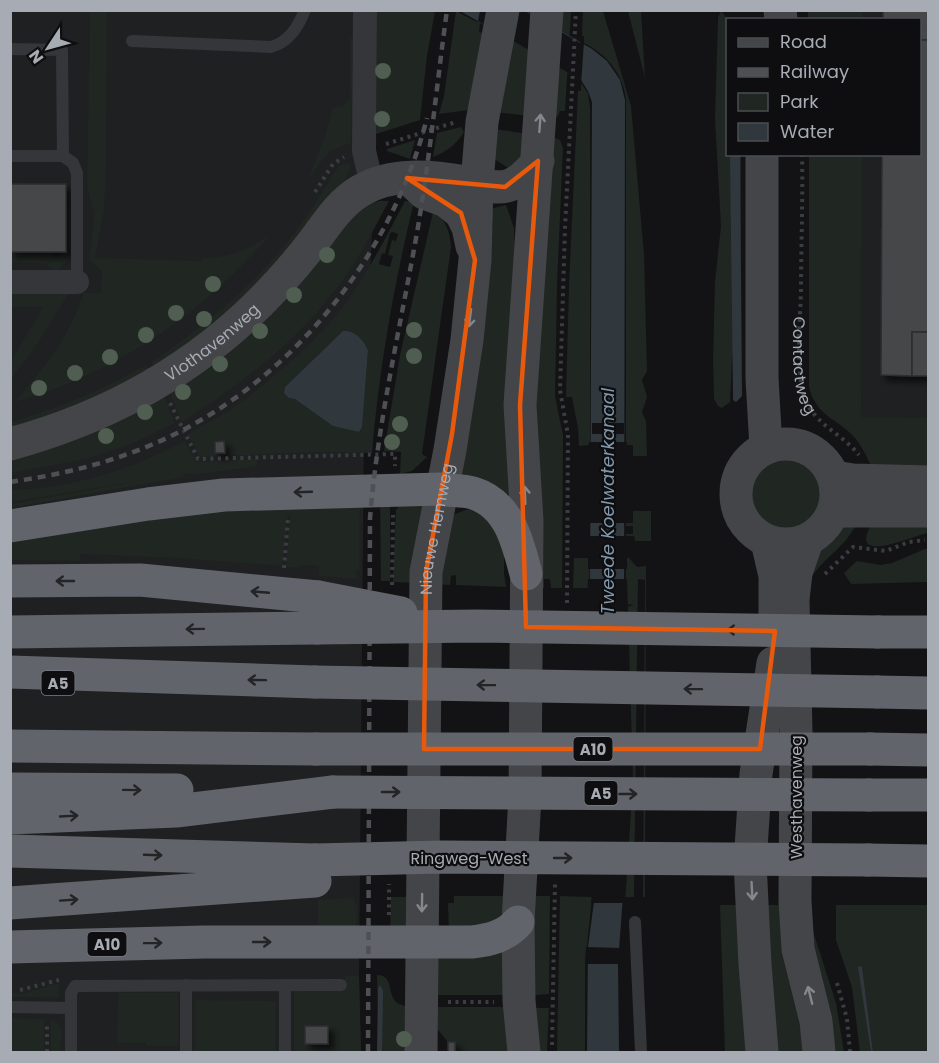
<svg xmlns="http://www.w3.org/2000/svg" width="939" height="1063" font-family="Poppins,sans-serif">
<defs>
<filter id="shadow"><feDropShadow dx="5.5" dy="5.5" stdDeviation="3" flood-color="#0009"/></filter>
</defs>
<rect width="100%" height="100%" fill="#131315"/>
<g fill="#1f2022">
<path d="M10,11H377L376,135L364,426L359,976L361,1052H11Z"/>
<path d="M816,11H928V439H877L826,397L820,155L920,154V20L817,19Z"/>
</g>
<g fill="#202621" fill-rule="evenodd">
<path d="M90,11H107L106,176L104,211L95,258L202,261L203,258C229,258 251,249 271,234C203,313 117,373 15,402C42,370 72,334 83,293H101L102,271L90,261L89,258L95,210L92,209L87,184Z"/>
<path d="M377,11H435L427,56L420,120L376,134Z"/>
<path d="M456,11L477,22L478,21L487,26L480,23L479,32L485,33L469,110L439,114L444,96Z"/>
<path d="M516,11H538L529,116L495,112Z"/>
<path d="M554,11H571L565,111H560L558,116L554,118Z"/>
<path d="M583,11H603L631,106L644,254L647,371L642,380L647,397L642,412L646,421L647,456H633V445H626V99C622,72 607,55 584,43V36H582Z"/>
<path d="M628,11H641L645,78Z"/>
<path d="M721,11L728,20V154L741,155L740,296L732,359L730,402L722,408L718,406L714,399L713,359L715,282L721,226L715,119L718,18Z"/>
<rect x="808" y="11" width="54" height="8"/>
<path d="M350,38H353L351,143C325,149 319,164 306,185L325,136L333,107L343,106L350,98Z"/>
<path d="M581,83L588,93L590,108V445L579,446L578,428L572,397H566L569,285L578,91H581Z"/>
<path d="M461,127L464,132C456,145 446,152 433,157L437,133Z"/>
<path d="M494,129L529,134L518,164L510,169L494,159Z"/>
<path d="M548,135L560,140L563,148L557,286L555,396L563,435L562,588H551L550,579H544V588H538L533,444Z"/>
<path d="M415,140L410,159L387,151V149Z"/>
<path d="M809,155H862L861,417L928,418V476L872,467C865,454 860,441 848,431C829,415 816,413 809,387Z"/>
<path d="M350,162V169L345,180L270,276L156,371L151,362C205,326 256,284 295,232C311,211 324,188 339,166Z"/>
<path d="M379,201H389C374,229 359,258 340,284C296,343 243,383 182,422L169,392L340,226L369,205Z"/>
<path d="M405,201L414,202C394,284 379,369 372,453L325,452L221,456L222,453H224V441L215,442L216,456L200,457L188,434C206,423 226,414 243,401C279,373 321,337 348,300C370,269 387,235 405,201ZM393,232L398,234L396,241L392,240L388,255L393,256L390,267L379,264L382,253L385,254L390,233ZM340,333L368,351L362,427L359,432L333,426L295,399L289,398L284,393L285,387Z"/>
<path d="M506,205L514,228L520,504L455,480L482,211Z"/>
<path d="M434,208C445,221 450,230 451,247L422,454L427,457L412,471L400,474L401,452L384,451L400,355Z"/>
<path d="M66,209H69V258L59,269H53L45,263H11V252H52V258H61Z"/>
<path d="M11,293H69L30,355L11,378V361L43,307H11Z"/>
<path d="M146,365L151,374L11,433V422C58,408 103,390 146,365Z"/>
<path d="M163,393L175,423L131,444L86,459L11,473L10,456Z"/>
<path d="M185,441L196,462L257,459V466L191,475L190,473L183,474L184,477L11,508V504L140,481L11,502V490C73,488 130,470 185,441Z"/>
<circle cx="787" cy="496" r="41"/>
<path d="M390,498V581H381L380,499Z"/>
<path d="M398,498H428L420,583L393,582L396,509H398Z"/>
<path d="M360,499L359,570H356V579L319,576V566L299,565V568L286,567L290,516L288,515L282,566L179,558L80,554V561L11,560V535L59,525Z"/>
<path d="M468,509L473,510L489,519L504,552V573L506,587L456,585V575L451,576L450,585L432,584L448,520L455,514Z"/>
<path d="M633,511H651V541H635L634,536H626V534H633V526H626V523H633Z"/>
<path d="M928,518V533C918,534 867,558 866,539C866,533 871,525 873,520Z"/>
<path d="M857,523C844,549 825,556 810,579L814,549L840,527Z"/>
<path d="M925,549H928V582L851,584L844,573L857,561L881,565L892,563Z"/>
<path d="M574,558H590L589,588H573Z"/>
<path d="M626,558H629L637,567L646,566L645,897H643L645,580L638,579L634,897H625L626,607L634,605L626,604Z"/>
<path d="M454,896H513C497,930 482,926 449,935L448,903H454Z"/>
<path d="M528,896H550L549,994L526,996Z"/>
<path d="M560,896L592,897L585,964V1052H557Z"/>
<path d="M391,897H415V934H390Z"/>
<path d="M354,898V905H357L356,934L318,929V900Z"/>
<path d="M720,905H747L752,1052H725Z"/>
<path d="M758,905H789L813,1052H774Z"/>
<path d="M836,905H928V1052H873L862,966L859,967L871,1052H860L852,987L836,940Z"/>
<path d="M811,925L836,1003L844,1052H828Z"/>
<path d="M503,947L512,995H429V950Z"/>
<path d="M377,975C395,975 386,997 399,1004C404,1006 409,1006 414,1007L413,1052H382V1026L378,988V1009Z"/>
<path d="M345,976H359L361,1052H294V990H345Z"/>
<path d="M59,983V998L11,997V993L21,994Z"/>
<path d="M118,993H178V1046H146V1043H117Z"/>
<path d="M195,1000L276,1001L275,1052H195Z"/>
<path d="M429,1007H512L517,1052H448H455V1042H448L429,1019Z"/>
<path d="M527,1008H549L547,1052H532Z"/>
<path d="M11,1018L44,1019V1052H11Z"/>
<path d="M51,1019C66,1024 61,1039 61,1052H51Z"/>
</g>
<g fill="#30383e">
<path d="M460,11H526L592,49L607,61L620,80L625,100L624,616L627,841L618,963L619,1052H587L588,947L605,819L604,730L590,602L592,102L588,91L581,80Z"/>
<path d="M730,155H740L742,396L736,402L733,400V395Z"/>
<path d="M343,331C355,330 365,341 368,351L362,427L359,432L333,426L295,399L289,398L284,393L285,387Z"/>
<path d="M862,966L873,1052H871L858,967Z"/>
<path d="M380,985L383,991L382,1052H377L378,988Z"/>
</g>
<g fill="#131315">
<path d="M480,11H525L580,43L581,40L584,42L581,85L579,79L478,21Z"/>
<rect x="592" y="423" width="32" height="11"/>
<path d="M589,442H627V523H588Z"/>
<rect x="588" y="536" width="39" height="33"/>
<path d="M588,579H627L633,780L625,903H591L602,819V780L601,730L587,602Z"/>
<path d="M586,947L621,948L620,964H585Z"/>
</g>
<g fill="#45474a" stroke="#2e2e30" stroke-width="1.5" filter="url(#shadow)">
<path d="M883,10H928V40H920V20H883Z"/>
<path d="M920,40H928V332H912V376L881,375L882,154H920Z"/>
<rect x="10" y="184" width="56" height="68"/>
<rect x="912" y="332" width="16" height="44"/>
<path d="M224,441L225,453H215V442Z"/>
<rect x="305" y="1026" width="23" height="18"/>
<rect x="448" y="1042" width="7" height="10"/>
</g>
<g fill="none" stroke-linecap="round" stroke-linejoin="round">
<g stroke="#3b3d40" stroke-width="4" stroke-dasharray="3 4.5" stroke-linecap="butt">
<path d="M386,144L456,122"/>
<path id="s1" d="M802,154C803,201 801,247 801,293C800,321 794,385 809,407C821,427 844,436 859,455"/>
<path d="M315,192L333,164L344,157"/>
<path d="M170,403L198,459L395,454V466"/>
<path d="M284,568L288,519"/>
<path d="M825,574L853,547L886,551L909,542L925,540"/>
<path d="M392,585L393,515"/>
<path d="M567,603L568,435L560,390L565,228L576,10"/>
<path d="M389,915V884"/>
<path d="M837,983L847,1019L850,1052"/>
<path d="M20,990L59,980"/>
<path d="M448,1002H494"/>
<path d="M552,1045L555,884"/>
<path d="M47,1052V1023"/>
</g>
<g stroke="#353639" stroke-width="12">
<path d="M132,41L271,47C289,42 298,27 305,10"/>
<path d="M10,49L62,50L63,156"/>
<path d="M10,156H63L73,163L77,173V282"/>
<path d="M635,922L641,1052"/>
<path d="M10,1007L71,1008V1052"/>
<path d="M71,1008V993L75,986L341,985"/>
<path d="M186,1052V985"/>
<path d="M285,1052V985"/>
</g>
<g stroke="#353639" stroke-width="24">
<path d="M365,10L364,151L368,168L374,184"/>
<path d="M10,282H77"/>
</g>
<g stroke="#434549" stroke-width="33">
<path d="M780,10L781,20"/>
<path d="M762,154V378L766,448"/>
<path d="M409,179L424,193L446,201L461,213L468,227L472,246"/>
<circle cx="786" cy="494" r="50"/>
<path id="s2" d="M10,444C113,416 204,364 276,286C289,272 302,257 314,241C328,222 340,203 360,191C391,172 431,176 466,182C478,184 495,189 507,186C520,183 530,171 538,161"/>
<path d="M834,477L853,480L928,482"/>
<path d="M834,511H928"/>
<path d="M767,541L775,576V615"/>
<path d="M807,541L796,573L793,599L796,732L795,901L798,949L816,1021L819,1052"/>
<path id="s3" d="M421,1052L426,572L450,450L467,340L475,260L477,183L482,122L503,10"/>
<path d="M524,1052L519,1001L518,922L525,796L527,521L520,405L547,10"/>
<path d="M762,1052L755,964L750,862L756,774L773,663"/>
</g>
<g stroke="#61646a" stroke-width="33">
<path d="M10,526L148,504L224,495L441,489C451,491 463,490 473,493C509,504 518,542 526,574"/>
<path d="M10,581L140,580L318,597"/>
<path d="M10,632L317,628"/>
<path d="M878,632H928"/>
<path d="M10,672L315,682"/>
<path d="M877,692L928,693"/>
<path d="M10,746L316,749"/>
<path d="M870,749L928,750"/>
<path d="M10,789L177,790"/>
<path d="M869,795H928"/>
<path d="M10,818L176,811L333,792"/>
<path d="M10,851L315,860"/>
<path d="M868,860L928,861"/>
<path d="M10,903L315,881"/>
<path d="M10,947L204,942H472C490,940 506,936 518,922"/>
</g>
<g stroke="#4e5054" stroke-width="4.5" stroke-dasharray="8 6" stroke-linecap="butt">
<path d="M10,482C59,475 106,464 151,445C287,388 391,259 427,118"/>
<path d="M368,1052L370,518C378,420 401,324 418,227C430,155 437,83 447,10"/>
</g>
<g stroke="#61646a" stroke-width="33">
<path d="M318,597L401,613"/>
<path d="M317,628L477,626L878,632"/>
<path d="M315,682L877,692"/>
<path d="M316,749H870"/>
<path d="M333,792L869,795"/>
<path d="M315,860L442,857L868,860"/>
</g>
</g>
<g fill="#4f5e50">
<circle cx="383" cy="71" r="8"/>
<circle cx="382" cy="119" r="8"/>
<circle cx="327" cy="255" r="8"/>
<circle cx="213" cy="284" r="8"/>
<circle cx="294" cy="295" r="8"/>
<circle cx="176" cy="313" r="8"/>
<circle cx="204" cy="319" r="8"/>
<circle cx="414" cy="330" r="8"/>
<circle cx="260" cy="331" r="8"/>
<circle cx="146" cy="335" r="8"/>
<circle cx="414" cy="356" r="8"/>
<circle cx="110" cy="357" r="8"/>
<circle cx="220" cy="364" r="8"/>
<circle cx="75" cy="373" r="8"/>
<circle cx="39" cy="388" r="8"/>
<circle cx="183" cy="392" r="8"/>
<circle cx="145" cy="412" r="8"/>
<circle cx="400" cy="424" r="8"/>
<circle cx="106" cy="436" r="8"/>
<circle cx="392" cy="442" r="8"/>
<circle cx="404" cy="1039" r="8"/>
</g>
<defs><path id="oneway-shaft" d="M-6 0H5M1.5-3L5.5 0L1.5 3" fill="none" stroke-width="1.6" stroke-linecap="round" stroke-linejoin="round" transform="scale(1.5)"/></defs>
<g stroke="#84878e">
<use href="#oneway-shaft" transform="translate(540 123) rotate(-86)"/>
<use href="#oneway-shaft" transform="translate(470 318) rotate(97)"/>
<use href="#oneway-shaft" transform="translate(525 495) rotate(-92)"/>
<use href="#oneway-shaft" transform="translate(752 891) rotate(87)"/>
<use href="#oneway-shaft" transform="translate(422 903) rotate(91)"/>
<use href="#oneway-shaft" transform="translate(810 995) rotate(-104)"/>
</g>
<g stroke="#232426">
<use href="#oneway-shaft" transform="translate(303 492) rotate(178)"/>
<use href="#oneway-shaft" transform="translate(65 581) rotate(180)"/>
<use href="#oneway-shaft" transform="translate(260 592) rotate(-175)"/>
<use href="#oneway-shaft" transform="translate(195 629) rotate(179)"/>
<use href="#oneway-shaft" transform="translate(736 630) rotate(-179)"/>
<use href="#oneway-shaft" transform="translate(257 680) rotate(-179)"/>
<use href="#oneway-shaft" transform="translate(486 685) rotate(-179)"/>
<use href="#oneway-shaft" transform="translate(693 689) rotate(-179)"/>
<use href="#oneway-shaft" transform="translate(132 790) rotate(1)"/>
<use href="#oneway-shaft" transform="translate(391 792)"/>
<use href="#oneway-shaft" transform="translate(628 794)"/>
<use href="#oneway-shaft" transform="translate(69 816) rotate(-3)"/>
<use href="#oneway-shaft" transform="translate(153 855) rotate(2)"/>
<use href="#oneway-shaft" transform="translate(563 858)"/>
<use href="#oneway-shaft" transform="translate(69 900) rotate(-4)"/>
<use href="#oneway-shaft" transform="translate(262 942)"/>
<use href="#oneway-shaft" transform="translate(153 943) rotate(-1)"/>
</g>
<path fill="none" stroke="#e8590c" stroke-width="4.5" stroke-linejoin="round" d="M538,161L520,405L526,627L775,631L760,749H424L426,572L452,434L475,260L461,213L407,178L505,187Z"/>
<g text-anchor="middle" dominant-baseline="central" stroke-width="4.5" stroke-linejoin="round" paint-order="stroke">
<g fill="#0e0e10" stroke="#797c82" stroke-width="1.5">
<rect x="41.5" y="671" width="33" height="24" rx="4.5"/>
<rect x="573.5" y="737" width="39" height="24" rx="4.5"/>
<rect x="584.5" y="781" width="33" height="24" rx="4.5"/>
<rect x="87.5" y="932" width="39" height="24" rx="4.5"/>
</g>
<g font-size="15" font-weight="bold" fill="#a7abb3">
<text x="58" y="683">A5</text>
<text x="593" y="749">A10</text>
<text x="601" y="793">A5</text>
<text x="107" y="944">A10</text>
</g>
<g font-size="16" fill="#a7abb3" stroke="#0e0e10">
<text stroke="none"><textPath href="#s2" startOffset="228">Vlothavenweg</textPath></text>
<text stroke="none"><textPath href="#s1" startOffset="212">Contactweg</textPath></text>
<text stroke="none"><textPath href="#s3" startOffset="524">Nieuwe Hemweg</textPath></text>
<text transform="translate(796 797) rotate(-90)">Westhavenweg</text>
<text x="469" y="858">Ringweg-West</text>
</g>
<g font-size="18" font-style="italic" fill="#8298aa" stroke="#0e0e10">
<text transform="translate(607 501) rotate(-90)">Tweede Koelwaterkanaal</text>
</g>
</g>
<rect width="939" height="1063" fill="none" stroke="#a7abb3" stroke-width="24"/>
<rect x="726" y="18" width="195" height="138" fill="#0e0e10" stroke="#4b4d51" stroke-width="1.5"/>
<rect x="738" y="38" width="30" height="9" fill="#434549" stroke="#4b4d51" stroke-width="1.5"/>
<text x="780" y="48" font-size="18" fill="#a7abb3">Road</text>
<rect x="738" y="68" width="30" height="9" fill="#4e5054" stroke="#4b4d51" stroke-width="1.5"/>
<text x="780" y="78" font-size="18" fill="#a7abb3">Railway</text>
<rect x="738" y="93" width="30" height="18" fill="#202621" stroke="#4b4d51" stroke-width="1.5"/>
<text x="780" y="108" font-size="18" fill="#a7abb3">Park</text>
<rect x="738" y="123" width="30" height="18" fill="#30383e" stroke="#4b4d51" stroke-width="1.5"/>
<text x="780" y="138" font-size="18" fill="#a7abb3">Water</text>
<g transform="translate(48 48) rotate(234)" stroke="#0e0e10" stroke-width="4.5" paint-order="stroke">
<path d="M0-4.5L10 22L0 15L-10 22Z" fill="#a7abb3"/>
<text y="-9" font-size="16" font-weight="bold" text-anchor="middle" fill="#a7abb3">N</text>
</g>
</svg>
